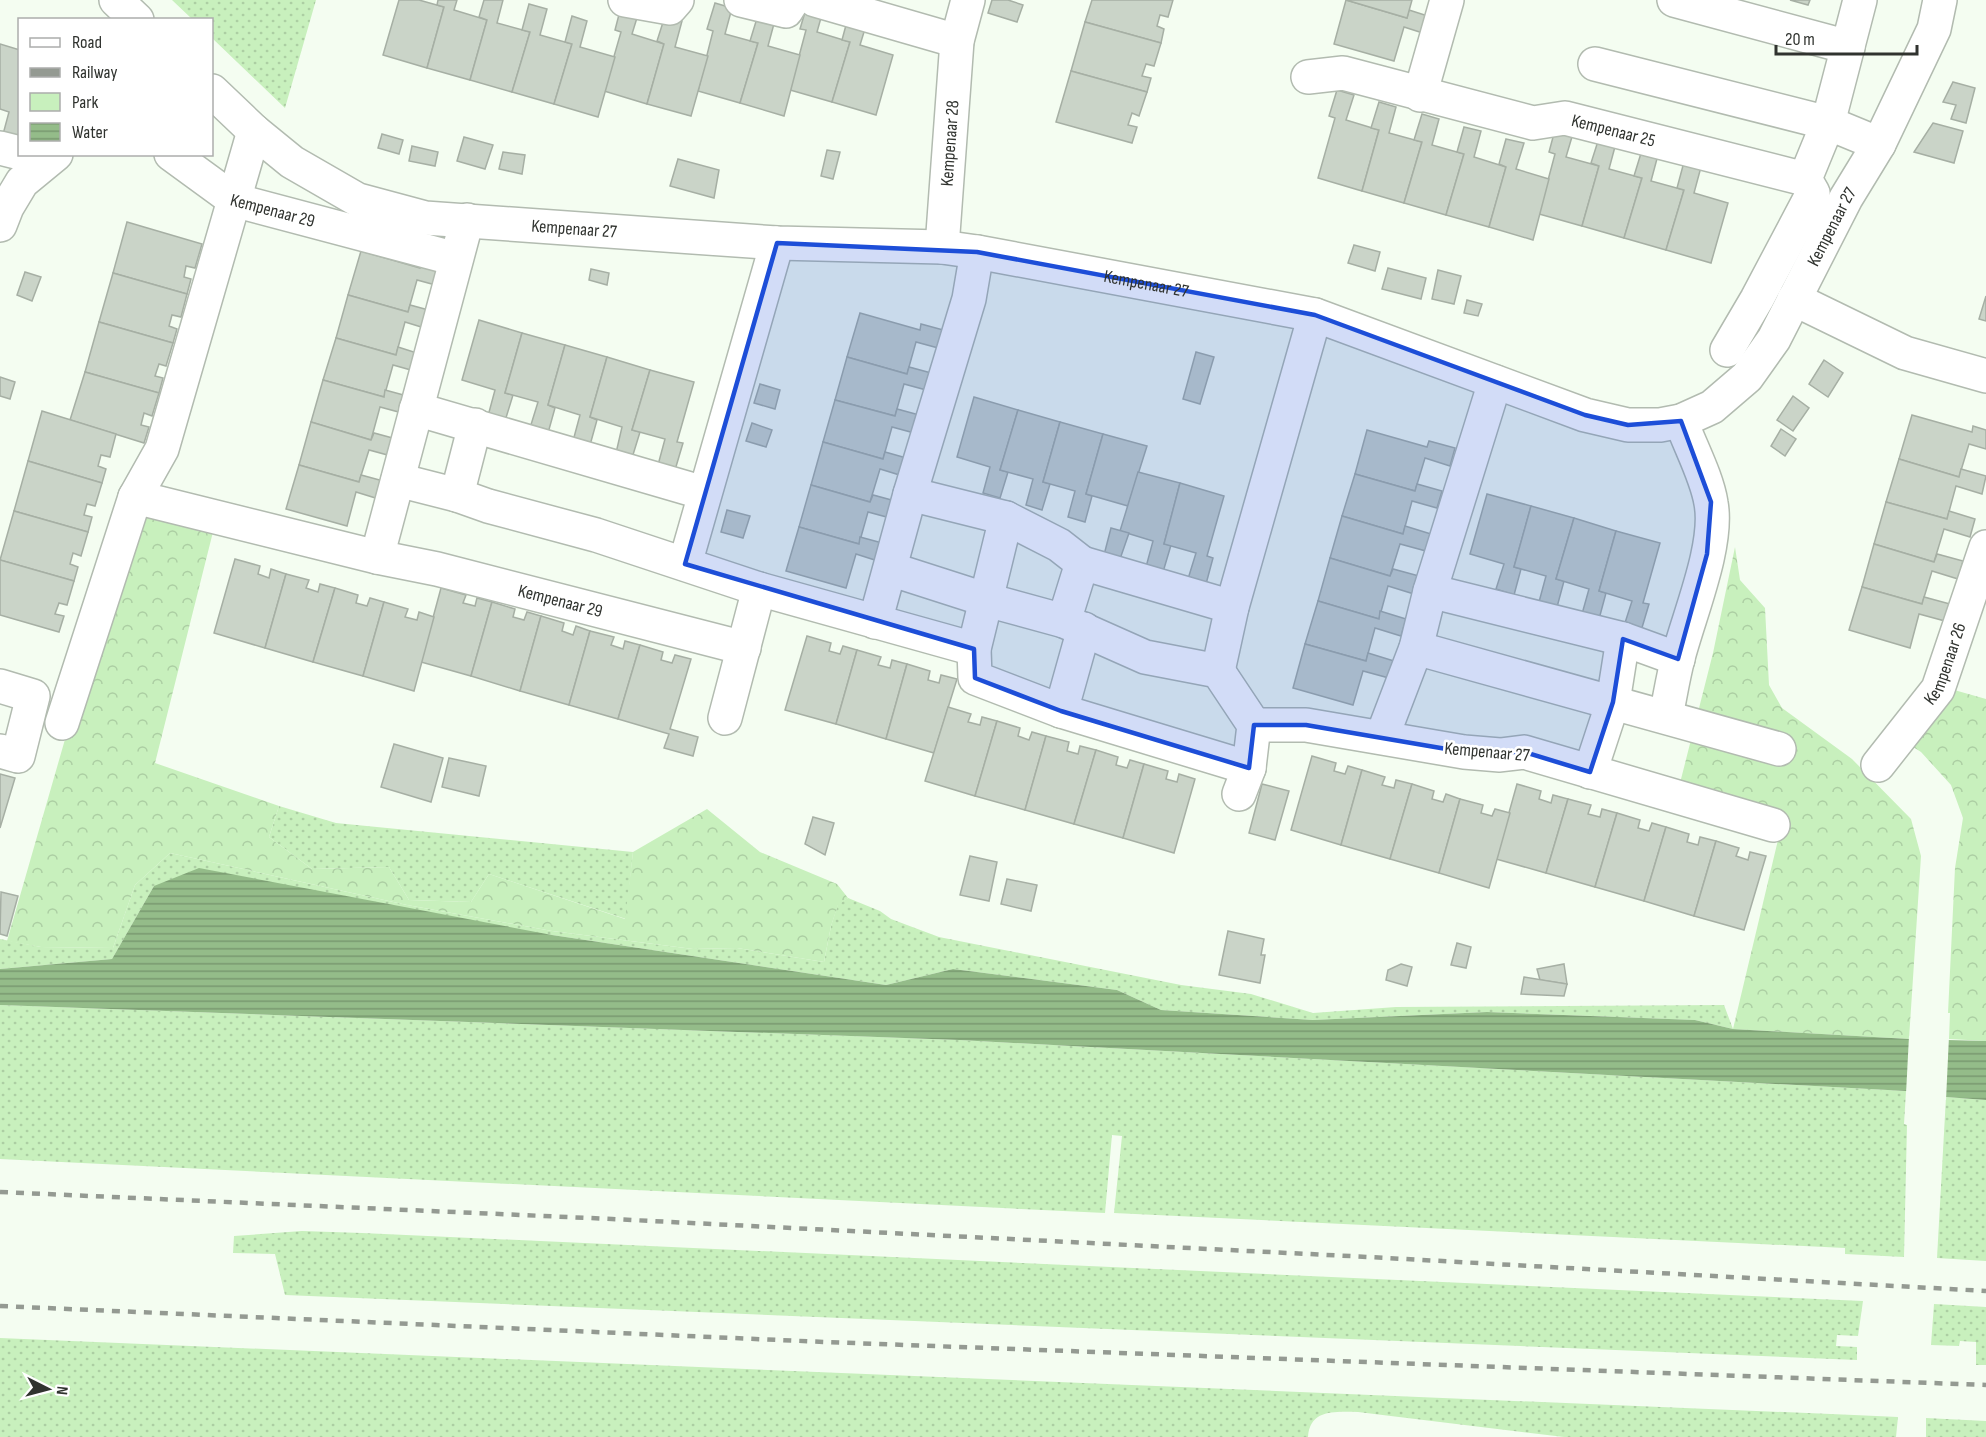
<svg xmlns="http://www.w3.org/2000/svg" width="1986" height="1437" font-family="'Sofia Sans Condensed',sans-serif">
<defs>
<pattern id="green-dots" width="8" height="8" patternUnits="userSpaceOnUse" patternTransform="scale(1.5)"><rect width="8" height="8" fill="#c8f0bd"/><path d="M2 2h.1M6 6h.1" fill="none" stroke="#accea3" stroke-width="1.8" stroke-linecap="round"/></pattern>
<pattern id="forest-crowns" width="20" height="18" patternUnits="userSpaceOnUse" patternTransform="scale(1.5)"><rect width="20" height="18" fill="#c8f0bd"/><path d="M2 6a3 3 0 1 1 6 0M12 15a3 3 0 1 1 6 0" fill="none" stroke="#accea3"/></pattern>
<pattern id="water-rules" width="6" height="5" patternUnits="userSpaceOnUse" patternTransform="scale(1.5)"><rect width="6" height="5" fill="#94bc89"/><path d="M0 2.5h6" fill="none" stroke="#799970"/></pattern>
</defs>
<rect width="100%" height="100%" fill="#f4fdf1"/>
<g fill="url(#green-dots)">
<path d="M172,0H316L285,108L212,38V20L192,19Z"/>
<path d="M279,806L336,823L633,852L626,919L489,874L471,902L409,900L389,867L312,869L269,837Z"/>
<path d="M170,853L407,905L552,931L693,949L737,948L824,962L831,926L838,904L848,898L880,911L891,919L939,937L1181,985L1251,994L1313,1013L1396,1007L1724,1005L1733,1029L1695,1020L1487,1012L1313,1020L1161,1010L1117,990L953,969L886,985L552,935L154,886L112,959L0,969V939L41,947L113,948L135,885Z"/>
<path d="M0,1005L959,1040L1906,1091L1904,1124L1907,1125L1904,1257L1845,1254V1248L1114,1213L1122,1136L1112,1135L1105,1213L0,1159Z"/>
<path d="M1946,1097L1986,1100V1261L1937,1258Z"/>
<path d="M302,1231L362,1233L1863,1301L1858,1336L1837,1335L1836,1346L1857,1347V1360L285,1295L275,1254L233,1253L234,1236Z"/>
<path d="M1934,1304L1986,1307V1365H1976V1342L1960,1341L1959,1346L1931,1345Z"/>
<path d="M0,1338L1854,1415L1898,1417L1896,1437H1564L1358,1412C1337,1412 1310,1408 1308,1437H0Z"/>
<path d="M1926,1418L1986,1421V1437H1926Z"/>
</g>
<g fill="url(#forest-crowns)">
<path d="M142,506L218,512L155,763L279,806L269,837L312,869L389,867L409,900L471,902L489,874L625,919L633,852L707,809L760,852L837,884L848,898L838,905L831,926L824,962L737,948L693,949L552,931L407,905L170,853L135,885L113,948L41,947L7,941L70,722Z"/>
<path d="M1735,547L1740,580L1765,608L1769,685L1782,708L1852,759L1911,819L1921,856L1909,1039L1733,1029L1782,823L1679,787L1713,653Z"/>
<path d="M1926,682L1986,699V1041L1949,1039L1950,1013H1948L1955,868L1963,818L1951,785L1921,752L1910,745Z"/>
</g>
<path fill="url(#water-rules)" d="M199,868L552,935L886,985L953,969L1117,990L1161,1010L1313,1020L1487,1012L1695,1020L1733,1029L1909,1039L1986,1041V1100L1946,1097L1906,1091L959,1040L0,1005V969L112,959L154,886Z"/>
<path fill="#f4fdf1" d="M1909,1036H1949L1946,1100L1906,1094Z"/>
<g fill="#cad4c8" stroke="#a6afa4" stroke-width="1.5">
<path d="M399,0H419L444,7L427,68L383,55Z"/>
<path d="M438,0H457L454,10L487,20L470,80L427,68L444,7L437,5Z"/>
<path d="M484,0H503L497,23L530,32L512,92L470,80L487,20L479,17Z"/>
<path d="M992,0H1008L1023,5L1017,22L988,13Z"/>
<path d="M1092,0H1173L1168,17L1160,15L1157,26L1164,29L1161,43L1085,22Z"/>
<path d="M1346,0L1407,18L1409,10L1434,18L1429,35L1404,27L1394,61L1334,44Z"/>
<path d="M1346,0H1412L1407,18Z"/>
<path d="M1790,0H1810L1808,5Z"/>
<path d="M808,2L824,7L817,32L850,42L832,102L790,90L806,30L800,29Z"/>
<path d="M622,3L640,8L632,34L664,44L647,104L604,91L621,32L615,30Z"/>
<path d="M715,3L732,8L725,34L758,43L740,103L698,91L713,31L707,29Z"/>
<path d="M529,4L547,9L540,35L572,44L554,104L512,92L530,32L522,30Z"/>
<path d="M849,14L868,19L860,45L893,55L876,115L832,102L850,42L842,40Z"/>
<path d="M758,15L775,20L768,46L800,55L784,116L740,103L758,43L750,41Z"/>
<path d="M572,16L587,21L580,47L615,57L598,117L554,104L572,44L565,42Z"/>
<path d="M665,16L682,21L675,47L708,56L691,116L647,104L664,44L657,41Z"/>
<path d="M1085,22L1161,43L1154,66L1146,64L1142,76L1151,78L1147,92L1071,71Z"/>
<path d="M0,44L20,50V140L2,138L9,112L0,109Z"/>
<path d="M1071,71L1147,92L1139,116L1132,113L1128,125L1137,127L1132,143L1056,122Z"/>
<path d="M1953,82L1975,88L1966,123L1951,119L1956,105L1943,102Z"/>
<path d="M1337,90L1354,95L1346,120L1379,130L1362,191L1318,178L1335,118L1329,116Z"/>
<path d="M1379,102L1396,107L1389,133L1422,142L1404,203L1362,191L1379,130L1371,128Z"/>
<path d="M1422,114L1439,119L1432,145L1464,154L1446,215L1404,203L1422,142L1414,140Z"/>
<path d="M1933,123L1963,131L1954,163L1914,152Z"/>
<path d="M1556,126L1574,130L1566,157L1599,166L1582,226L1539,214L1555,154L1549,152Z"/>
<path d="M1464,127L1481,131L1474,157L1506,167L1489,227L1446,215L1464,154L1457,152Z"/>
<path d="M382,134L403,140L399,154L378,148Z"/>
<path d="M464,137L493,145L485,169L457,161Z"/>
<path d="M1599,138L1616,143L1609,169L1642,178L1624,238L1582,226L1599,166L1591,163Z"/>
<path d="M1506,139L1524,143L1516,169L1549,179L1533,240L1489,227L1506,167L1499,164Z"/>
<path d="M412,146L438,152L435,166L409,161Z"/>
<path d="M827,150L840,152L833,179L821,176Z"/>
<path d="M1642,150L1658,155L1651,181L1684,190L1666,250L1624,238L1642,178L1634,176Z"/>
<path d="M503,152L525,155L522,174L499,169Z"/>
<path d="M678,159L719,170L714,198L670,186Z"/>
<path d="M1684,162L1701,167L1694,193L1728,203L1711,263L1666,250L1684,190L1677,188Z"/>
<path d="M127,222L202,244L195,268L186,266L184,277L191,279L187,294L113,273Z"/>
<path d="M1354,245L1380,252L1375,271L1348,263Z"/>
<path d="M361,251L420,268L422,262L448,270L443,287L417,280L408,312L348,295Z"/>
<path d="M1388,268L1426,278L1421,299L1382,289Z"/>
<path d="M591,269L609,273L607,285L589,280Z"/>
<path d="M1438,270L1461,276L1454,304L1432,299Z"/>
<path d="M25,272L41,277L32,301L17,295Z"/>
<path d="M113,273L187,294L181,317L172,315L169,326L177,329L173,343L99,322Z"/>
<path d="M348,295L408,312L410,305L436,312L431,330L405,322L396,355L336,338Z"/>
<path d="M1986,296V321L1979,319Z"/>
<path d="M1467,300L1482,304L1478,316L1464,313Z"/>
<path d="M860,313L920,330L921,324L947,331L942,349L916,342L907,374L847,357Z"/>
<path d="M479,320L522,333L505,393L513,395L505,421L488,416L495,390L462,380Z"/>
<path d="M99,322L173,343L166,366L159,364L155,376L163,378L159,393L85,372Z"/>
<path d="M522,333L565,345L548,405L555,408L548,433L530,428L538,402L505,393Z"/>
<path d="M336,338L396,355L398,347L423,355L418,372L393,365L384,397L323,380Z"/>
<path d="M565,345L607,357L590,417L597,420L590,445L573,441L580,415L548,405Z"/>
<path d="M1196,352L1214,357L1200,404L1183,399Z"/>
<path d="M607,357L650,370L632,430L640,432L632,458L616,453L622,427L590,417Z"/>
<path d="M847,357L907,374L909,367L935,374L930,391L904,384L895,416L835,400Z"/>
<path d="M1824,360L1843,373L1828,397L1809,384Z"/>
<path d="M650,370L694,382L677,442L683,443L675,470L658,465L665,439L632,430Z"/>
<path d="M85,372L159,393L152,416L144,413L141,425L149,427L144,443L70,420Z"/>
<path d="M0,377L15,382L10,399L0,396Z"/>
<path d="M323,380L384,397L385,390L411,397L406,414L380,407L371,440L311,422Z"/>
<path d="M760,384L780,390L775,409L754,403Z"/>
<path d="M1793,396L1809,408L1793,431L1777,420Z"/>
<path d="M974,397L1018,410L1000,470L1008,472L1000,498L983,493L990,467L957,457Z"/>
<path d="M835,400L895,416L897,409L923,416L918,434L892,427L883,459L823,442Z"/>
<path d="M1018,410L1060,422L1043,482L1050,484L1042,510L1026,505L1033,479L1000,470Z"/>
<path d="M42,411L116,434L110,457L101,455L98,466L106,469L102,483L28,461Z"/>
<path d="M1912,415L1972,432L1973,426L1986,430V449L1969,444L1959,477L1899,459Z"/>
<path d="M311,422L371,440L374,433L400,440L395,457L369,450L359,482L299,465Z"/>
<path d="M1060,422L1103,434L1086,494L1092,496L1085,522L1068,517L1075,491L1043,482Z"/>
<path d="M752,423L772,430L766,447L746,441Z"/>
<path d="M1781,429L1796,439L1785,456L1771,446Z"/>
<path d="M1367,430L1427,447L1429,441L1455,448L1450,466L1425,458L1415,491L1355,474Z"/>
<path d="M1103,434L1147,446L1128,506L1086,494Z"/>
<path d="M823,442L883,459L885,452L910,459L906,477L880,469L870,502L811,485Z"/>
<path d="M1899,459L1959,477L1961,469L1986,476L1982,494L1956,486L1947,519L1886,502Z"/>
<path d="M28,461L102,483L95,506L87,504L84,515L92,517L88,532L14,511Z"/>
<path d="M299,465L359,482L361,475L387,482L382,500L356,492L347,526L286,509Z"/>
<path d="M1138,472L1180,483L1164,544L1171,545L1163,572L1146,567L1153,541L1120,531Z"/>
<path d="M1355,474L1415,491L1417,484L1442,491L1437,508L1412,501L1403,534L1342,516Z"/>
<path d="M1180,483L1224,496L1207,556L1213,558L1206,584L1188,579L1196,553L1164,544Z"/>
<path d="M811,485L870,502L873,495L899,502L894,519L868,512L859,544L799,527Z"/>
<path d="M1487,494L1531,506L1514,567L1521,569L1514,595L1496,589L1504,564L1470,554Z"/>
<path d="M1886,502L1947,519L1949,511L1975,519L1970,537L1944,529L1934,562L1874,544Z"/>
<path d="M1531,506L1574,518L1556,579L1564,581L1557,607L1539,602L1546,576L1514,567Z"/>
<path d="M727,510L750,516L743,538L721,532Z"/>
<path d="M14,511L88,532L81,556L73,553L70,564L78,567L74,581L0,560Z"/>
<path d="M1342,516L1403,534L1405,526L1431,534L1426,551L1400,544L1390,576L1330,558Z"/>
<path d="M1574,518L1616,531L1599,591L1606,593L1599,619L1582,614L1589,589L1556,579Z"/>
<path d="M799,527L859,544L860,537L886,544L881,562L856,554L846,588L786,571Z"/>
<path d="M1111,528L1129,533L1120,559L1104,555Z"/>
<path d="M1616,531L1660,543L1643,603L1649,604L1641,631L1624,626L1632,601L1599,591Z"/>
<path d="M1874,544L1934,562L1937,554L1963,561L1958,579L1932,571L1922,604L1862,587Z"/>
<path d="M1330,558L1390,576L1393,569L1419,576L1414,594L1388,586L1379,619L1318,601Z"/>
<path d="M235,559L260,566L258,574L269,578L271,569L286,574L265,648L214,633Z"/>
<path d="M0,560L74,581L67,605L59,603L55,614L64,616L59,632L0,615Z"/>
<path d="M286,574L309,580L306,588L318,592L320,584L335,588L313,662L265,648Z"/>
<path d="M1862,587L1922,604L1924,597L1950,604L1945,621L1919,614L1910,648L1849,630Z"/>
<path d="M335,588L358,595L356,603L367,606L370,598L384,602L363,676L313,662Z"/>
<path d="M441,588L466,595L463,603L475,606L477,598L492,602L471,676L421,662Z"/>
<path d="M1318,601L1379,619L1380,611L1406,619L1401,636L1375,628L1366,661L1305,644Z"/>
<path d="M384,602L408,609L405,617L417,620L419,612L434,617L414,691L363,676Z"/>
<path d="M492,602L515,609L513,617L524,620L527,612L541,616L520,691L471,676Z"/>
<path d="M541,616L564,623L562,631L573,635L576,626L590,631L569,705L520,691Z"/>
<path d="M590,631L614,637L611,645L623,649L625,641L640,645L618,719L569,705Z"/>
<path d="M807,636L831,643L829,651L840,654L843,646L857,650L836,724L785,710Z"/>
<path d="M1305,644L1366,661L1368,653L1394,661L1389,678L1363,671L1353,705L1293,688Z"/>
<path d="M640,645L663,652L661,660L672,663L675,655L691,659L670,729L698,737L693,756L664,748L669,734L618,719Z"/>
<path d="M857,650L881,657L878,665L890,668L892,660L907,664L886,739L836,724Z"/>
<path d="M907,664L930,671L928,680L939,683L941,675L957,679L934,753L886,739Z"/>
<path d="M948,707L971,714L968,722L980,725L982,717L997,721L975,796L925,781Z"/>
<path d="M997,721L1020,728L1018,736L1029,740L1032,732L1046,736L1025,810L975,796Z"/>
<path d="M1046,736L1069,742L1067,751L1078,754L1080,746L1096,750L1074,824L1025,810Z"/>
<path d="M394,744L443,758L431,802L381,787Z"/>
<path d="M1096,750L1118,757L1116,765L1127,768L1130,760L1144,764L1123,838L1074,824Z"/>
<path d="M1312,756L1336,763L1334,771L1345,774L1348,766L1362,770L1341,845L1291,830Z"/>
<path d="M449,758L486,766L479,796L442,787Z"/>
<path d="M1144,764L1168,771L1166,779L1177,782L1179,774L1195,779L1174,853L1123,838Z"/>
<path d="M1362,770L1385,777L1382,785L1394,788L1396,780L1412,784L1390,859L1341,845Z"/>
<path d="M0,774L15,778L0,828Z"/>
<path d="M1262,784L1289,791L1275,840L1249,833Z"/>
<path d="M1412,784L1434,791L1432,799L1443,802L1446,794L1460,799L1439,873L1390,859Z"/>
<path d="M1517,784L1541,791L1539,799L1551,803L1553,795L1568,799L1546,873L1496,859Z"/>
<path d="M1460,799L1483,805L1481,813L1492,816L1495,809L1510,813L1489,888L1439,873Z"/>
<path d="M1568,799L1591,805L1588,814L1600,817L1602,809L1617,813L1595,887L1546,873Z"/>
<path d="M1617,813L1640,820L1638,828L1649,831L1652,823L1666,827L1644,901L1595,887Z"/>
<path d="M813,817L834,823L825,855L805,844Z"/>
<path d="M1666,827L1689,834L1687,842L1698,845L1700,837L1716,841L1694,916L1644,901Z"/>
<path d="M1716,841L1739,848L1736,856L1748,860L1750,852L1766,856L1744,930L1694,916Z"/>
<path d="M970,856L997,862L989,901L960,895Z"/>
<path d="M1007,879L1037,885L1031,911L1001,904Z"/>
<path d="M1,892L18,896L7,936L0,934Z"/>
<path d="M1228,931L1264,939L1261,955H1265L1260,983L1219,975Z"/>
<path d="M1457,943L1471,947L1466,968L1451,965Z"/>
<path d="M1401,964L1412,967L1407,986L1386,980L1388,970Z"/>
<path d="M1564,964L1567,984L1540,980L1537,969Z"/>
<path d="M1524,977L1567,984L1564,996L1521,994Z"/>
</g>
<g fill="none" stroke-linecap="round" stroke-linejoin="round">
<defs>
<g id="street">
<path d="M625,0L670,8L677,0"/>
<path d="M741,0L786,11L793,0"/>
<path d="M815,0L957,41"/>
<path d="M1674,0L1848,47"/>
<path d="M1595,64L1828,123L1879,144"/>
<path id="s1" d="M1308,77L1343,73L1533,123L1565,118L1805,179"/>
<path d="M1420,95L1447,0"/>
<path d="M0,148L20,153"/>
<path id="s2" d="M171,154L234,200L456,259"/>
<path d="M0,225L7,207L22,182L56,154"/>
<path id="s3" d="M942,247L957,41L968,0"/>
<path d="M1794,299L1905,353L1986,376"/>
<path d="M1727,350L1757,299L1813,193L1805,179L1828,123L1860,0"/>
<path d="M416,409L704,493"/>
<path d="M398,480L457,495L488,506L596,535L759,589L725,718"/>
<path d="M910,494L1006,518L1059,545L1082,563L1064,621"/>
<path d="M457,495L475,425"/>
<path id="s4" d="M135,497L377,557L437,569L744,648"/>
<path d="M1006,518L974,649L975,678L1061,711L1249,768"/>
<path d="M377,557L467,220"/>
<path d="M1082,563L1232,607"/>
<path d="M685,564L777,243"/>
<path d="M906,574L987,600L1064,621L1145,657L1218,671L1254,725L1249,768L1239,794"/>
<path d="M759,589L974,649"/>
<path d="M1430,591L1623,639L1678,659"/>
<path d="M875,622L910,494L969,299L977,252"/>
<path d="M1416,648L1779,749"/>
<path d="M1218,671L1232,607L1315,315"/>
<path d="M0,686L33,696L18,756L0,751"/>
<path d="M1061,711L1084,629"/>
<path d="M1666,716C1670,697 1673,677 1678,658C1689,615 1719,545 1711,503C1707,477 1690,446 1681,421"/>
<path d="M62,723L135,497L162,449L254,131"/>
<path d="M1254,725H1306L1464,752L1500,755L1524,752L1773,825"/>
<path d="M1382,737L1416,648L1430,591L1495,382"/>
<path id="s5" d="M1878,765L1938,689L1986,547"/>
<path d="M1590,772L1613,702L1623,639"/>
</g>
<g id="secondary">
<path d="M116,0L137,20"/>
<path id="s6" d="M212,91L254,131L292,162L358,200L425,218L777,243L942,247L977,252L1315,315L1585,415L1628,425H1660L1681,421L1712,407L1747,377L1774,339L1846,198L1879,144L1934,29L1940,0"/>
</g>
</defs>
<use href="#street" stroke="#b2bbb0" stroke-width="36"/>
<use href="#secondary" stroke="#b2bbb0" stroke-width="36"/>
<use href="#street" stroke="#fff" stroke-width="33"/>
<use href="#secondary" stroke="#fff" stroke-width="33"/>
<g stroke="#949a92" stroke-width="4.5" stroke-dasharray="8 8" stroke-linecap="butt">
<path d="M0,1192L612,1219L1368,1257L1986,1291"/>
<path d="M0,1306L825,1342L1986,1385"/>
</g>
</g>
<path fill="#1d4ed8" fill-opacity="0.2" stroke="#1d4ed8" stroke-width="4.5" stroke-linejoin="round" d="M777,243L977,252L1315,315L1585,415L1628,425L1681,421L1711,502L1707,554L1678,659L1623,639L1613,702L1590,772L1524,752H1464L1306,725H1254L1249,768L1061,711L975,678L974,649L685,564Z"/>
<g text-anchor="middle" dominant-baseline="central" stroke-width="5" stroke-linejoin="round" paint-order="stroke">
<g font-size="18" fill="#30332f" stroke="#fff">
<text stroke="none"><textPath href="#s1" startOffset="314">Kempenaar 25</textPath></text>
<text stroke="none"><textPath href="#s3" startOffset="104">Kempenaar 28</textPath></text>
<text stroke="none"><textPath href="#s2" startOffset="118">Kempenaar 29</textPath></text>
<text stroke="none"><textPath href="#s6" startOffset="1788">Kempenaar 27</textPath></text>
<text stroke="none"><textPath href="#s6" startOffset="402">Kempenaar 27</textPath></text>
<text stroke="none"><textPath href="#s6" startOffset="978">Kempenaar 27</textPath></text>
<text stroke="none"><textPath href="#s4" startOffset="438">Kempenaar 29</textPath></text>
<text stroke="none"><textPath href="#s5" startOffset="123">Kempenaar 26</textPath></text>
<text transform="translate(1487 752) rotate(5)">Kempenaar 27</text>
</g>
</g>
<rect x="18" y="18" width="195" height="138" fill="#ffffff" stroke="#acadac" stroke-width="1.5"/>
<rect x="30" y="38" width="30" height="9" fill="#ffffff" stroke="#acadac" stroke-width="1.5"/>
<text x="72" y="48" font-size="18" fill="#30332f">Road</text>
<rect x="30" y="68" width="30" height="9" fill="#949a92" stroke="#acadac" stroke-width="1.5"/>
<text x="72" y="78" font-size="18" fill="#30332f">Railway</text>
<rect x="30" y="93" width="30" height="18" fill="#c8f0bd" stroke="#acadac" stroke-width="1.5"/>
<text x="72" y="108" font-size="18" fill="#30332f">Park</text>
<rect x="30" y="123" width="30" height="18" fill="url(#water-rules)" stroke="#acadac" stroke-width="1.5"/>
<text x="72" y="138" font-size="18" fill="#30332f">Water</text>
<g transform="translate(48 1389) rotate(96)" stroke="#ffffff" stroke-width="4.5" paint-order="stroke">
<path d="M0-4.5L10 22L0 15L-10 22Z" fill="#30332f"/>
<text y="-9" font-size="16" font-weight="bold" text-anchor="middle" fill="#30332f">N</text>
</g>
<path d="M1776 45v9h141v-9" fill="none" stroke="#30332f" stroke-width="3"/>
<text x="1785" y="45" font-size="18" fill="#30332f" stroke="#ffffff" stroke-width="4.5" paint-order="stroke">20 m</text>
</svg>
